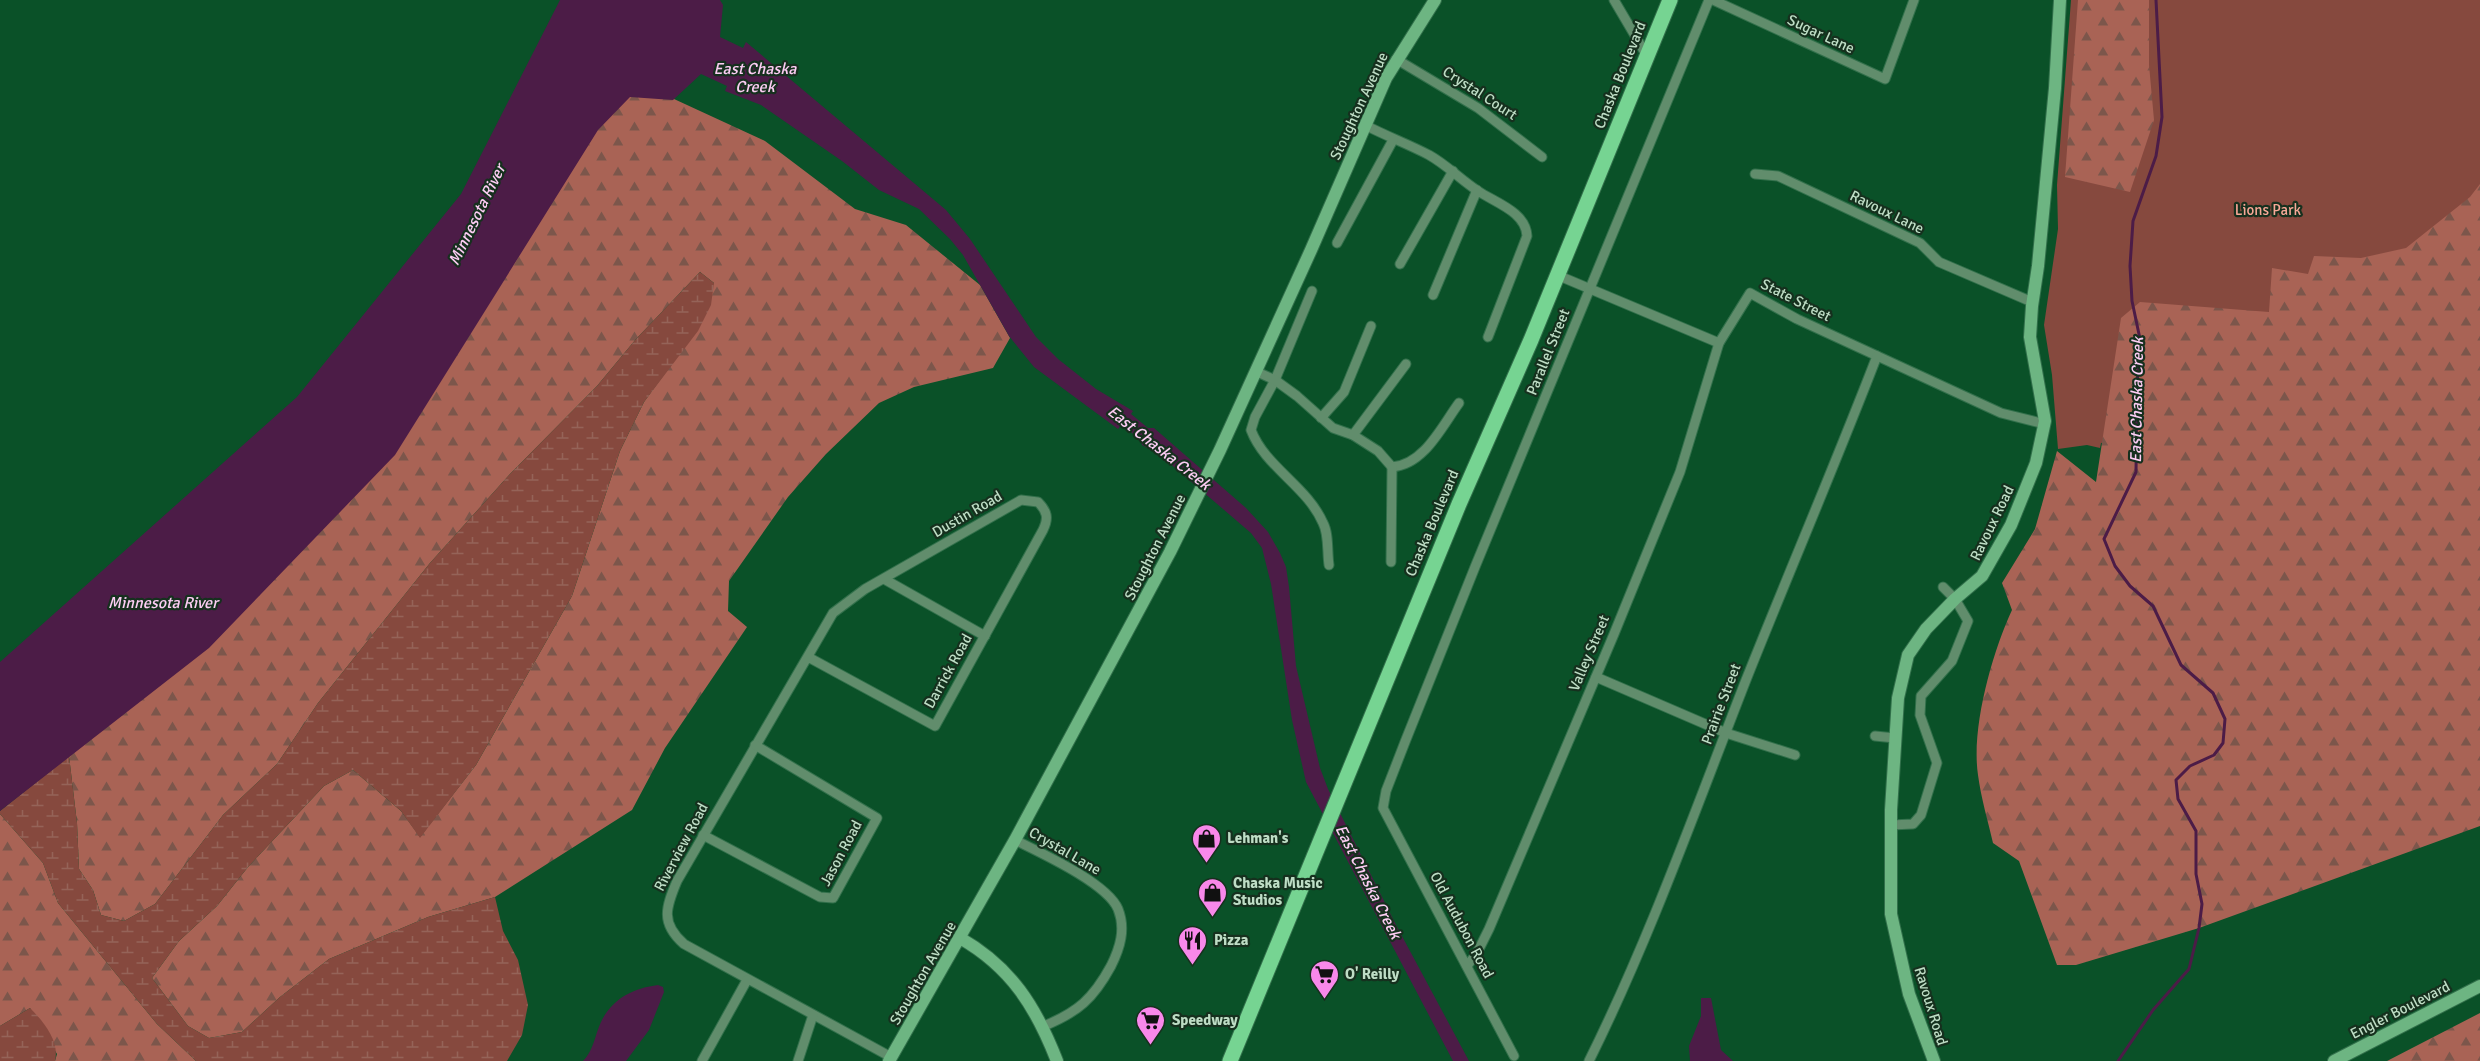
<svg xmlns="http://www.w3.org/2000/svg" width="2480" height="1061" font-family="Signika,sans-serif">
<defs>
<pattern id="forest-firs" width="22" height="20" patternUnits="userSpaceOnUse" patternTransform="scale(1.5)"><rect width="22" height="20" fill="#a96355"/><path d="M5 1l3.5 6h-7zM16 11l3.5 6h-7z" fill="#7c564b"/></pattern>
<pattern id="wetland-marsh" width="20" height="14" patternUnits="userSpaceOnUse" patternTransform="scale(1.5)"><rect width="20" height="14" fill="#86493e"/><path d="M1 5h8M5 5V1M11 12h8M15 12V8" fill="none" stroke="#956358"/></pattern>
</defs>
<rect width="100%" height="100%" fill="#0a5128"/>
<path fill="#86493e" d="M2071,0H2480V393L2101,443L2100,448L2087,445L2058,449L2052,375L2044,325L2058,229L2057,185Z"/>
<g fill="url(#forest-firs)">
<path d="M2078,0H2149V65L2154,120L2130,192L2065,177Z"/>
<path d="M630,89L661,93L765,141L855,209L906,225L980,285L1010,338L993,368L914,387L879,403L826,454L788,497L729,581L728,611L747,627L665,748L632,810L495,897L428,917L329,959L280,997L242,1032L209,1038L188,1026L152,978L179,941L217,906L248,867L324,786L353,770L401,811L420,837L476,765L572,596L620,451L644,402L679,354L714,283L700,272L636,339L597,386L510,474L430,563L318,703L277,764L223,815L155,904L124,921L101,915L93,890L79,869L77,823L69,756L589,130Z"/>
<path d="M2480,184V826L2199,928L2076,965H2057L2019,861L1993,843C1988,821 1981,798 1978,775C1971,728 1992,653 2012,610L2002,583L2035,529L2057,451L2096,482L2121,318L2140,302L2269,312L2272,268L2308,274L2314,256L2361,258L2406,248L2470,197Z"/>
<path d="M0,814L43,863L58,903L157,1024L196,1061H55L57,1054L30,1008L0,1026Z"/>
<path d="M2480,1013V1061H2387Z"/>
</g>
<g fill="url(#wetland-marsh)">
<path d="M700,272L714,283L711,305L698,331L644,402L620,451L572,596L476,765L420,838L401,811L353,770L324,786L248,867L217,906L179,941L152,978L188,1026L209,1038L242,1032L280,997L329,959L428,917L495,897L503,931L518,960L528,1005L522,1035L507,1061H196L157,1024L58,903L43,863L0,814V811L69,756L77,823L79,869L93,890L101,915L124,921L155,904L223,815L277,764L318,703L430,563L510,474L597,386L636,339Z"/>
<path d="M30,1008C43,1021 60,1041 55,1061H0V1026Z"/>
</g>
<g fill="#4c1c47">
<path d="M560,0H720L723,5L720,37L743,48L746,42L946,210L970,239L1036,337L1058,359L1096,389L1133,411L1131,414L1148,428H1154L1246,508L1268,532L1280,553L1286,567L1289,587L1296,666L1320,768L1328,789L1396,925L1469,1061H1453L1306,782L1292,720L1271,584L1262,548L1251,533L1160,455L1142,445L1141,441L1122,424L1118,429L1034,367L1009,336L963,255L950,239L919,209L879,190L842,161L761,105L725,91L727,86L701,74L673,100L630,97L598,130L395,455L209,648L0,811V662L297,397L461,194Z"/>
<path d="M658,985L663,987L664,992L649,1030L626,1061H583C595,1049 595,1032 603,1018C615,997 635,988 658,985Z"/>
<path d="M1701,998H1711L1721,1050L1733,1061H1690L1689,1046L1701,1016Z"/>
</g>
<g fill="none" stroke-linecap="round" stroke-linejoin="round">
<path stroke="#4c1c47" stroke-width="3" d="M2118,1061L2153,1010L2189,969L2199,928L2202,904L2196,874V831L2178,799L2176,780L2190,766L2214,755L2223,743L2225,719L2213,693L2181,665L2153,606L2130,586L2115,566L2104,539L2136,472L2137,386L2140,339L2132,301L2130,266L2133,221L2156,156L2162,117L2156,0"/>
<defs>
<g id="street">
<path d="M1614,0L1647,56"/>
<path d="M1713,0L1885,79L1914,0"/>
<path d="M1396,59L1478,108L1542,157"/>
<path d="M1365,125C1386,136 1408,144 1429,155C1447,165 1461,180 1478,191C1496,203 1526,212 1527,236L1488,337"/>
<path d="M1755,174L1778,176L1920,243L1939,262L2032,302"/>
<path d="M1337,243L1393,140"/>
<path d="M1400,264L1453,171"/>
<path d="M1557,275L1719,343"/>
<path d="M1312,291L1275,380L1255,417L1251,430C1265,467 1307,486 1323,523C1329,534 1327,552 1329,565"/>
<path d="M1433,295L1477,190"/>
<path d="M1255,371L1275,380L1297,396L1333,428L1353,435L1378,451L1392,467C1424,465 1442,426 1459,403"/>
<path d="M1321,418L1344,392L1371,326"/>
<path d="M1353,435L1406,364"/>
<path d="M1391,562L1392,467"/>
<path d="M884,579L985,636"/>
<path d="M808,657L935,726L1043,530C1049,518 1047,511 1038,502L1021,500L865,589L833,613L677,881C666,907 660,923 684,944L891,1057"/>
<path d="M1596,677L1726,733L1795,755"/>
<path d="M1875,736L1895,738"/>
<path d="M1891,825L1913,824L1921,815L1937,763L1920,715L1921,696L1952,661L1968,621L1955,599L1943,587"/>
<path d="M703,835L820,897L833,898L877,818L755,745"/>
<path d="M1015,840C1041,853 1107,883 1118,909C1126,929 1120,948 1111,966C1093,999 1078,1012 1044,1026"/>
<path d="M1467,966L1477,953L1489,929L1614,634L1680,472L1719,343L1750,293L1797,319L2001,413L2045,424"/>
<path d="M1514,1056L1383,808L1386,791L1405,742L1475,567L1709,0"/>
<path d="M702,1061L747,980"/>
<path d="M798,1061L813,1015"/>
<path d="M1589,1061C1650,938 1696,808 1746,680C1789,572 1835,465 1877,356"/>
</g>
<g id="secondary">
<path d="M960,938C1011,967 1036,1007 1057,1061"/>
<path d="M889,1061L1015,840L1170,552L1220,450L1311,250L1386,78L1435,0"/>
<path d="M1934,1061L1909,994L1891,914V810L1898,698L1908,655L1926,629L1955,599L1982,576L2011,525L2036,463L2045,421L2030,337L2032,306L2038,266L2055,88L2060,0"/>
<path d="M2334,1061L2480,986"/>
</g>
<path id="primary" d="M1230,1061L1459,504L1531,340L1670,0"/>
</defs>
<use href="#street" stroke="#32704b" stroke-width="11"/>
<use href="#secondary" stroke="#32704b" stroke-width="14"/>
<use href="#primary" stroke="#32704b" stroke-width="17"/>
<use href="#street" stroke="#618d6c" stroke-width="9"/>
<use href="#secondary" stroke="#6db582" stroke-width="12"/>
<use href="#primary" stroke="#76d492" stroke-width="15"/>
</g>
<defs>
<symbol id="shop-pin" viewBox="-11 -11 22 30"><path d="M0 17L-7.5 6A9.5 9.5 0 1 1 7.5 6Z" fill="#f888ea" stroke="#16301e"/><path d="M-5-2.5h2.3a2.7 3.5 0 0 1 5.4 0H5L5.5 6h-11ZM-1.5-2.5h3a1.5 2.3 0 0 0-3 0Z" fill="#111"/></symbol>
<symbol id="restaurant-pin" viewBox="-11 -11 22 30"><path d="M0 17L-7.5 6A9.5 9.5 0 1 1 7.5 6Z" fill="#f888ea" stroke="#16301e"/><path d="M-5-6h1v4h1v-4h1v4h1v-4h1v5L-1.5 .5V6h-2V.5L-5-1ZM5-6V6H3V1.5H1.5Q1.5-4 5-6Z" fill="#111"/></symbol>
<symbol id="supermarket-pin" viewBox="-11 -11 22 30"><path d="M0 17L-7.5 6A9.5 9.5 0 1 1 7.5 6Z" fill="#f888ea" stroke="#16301e"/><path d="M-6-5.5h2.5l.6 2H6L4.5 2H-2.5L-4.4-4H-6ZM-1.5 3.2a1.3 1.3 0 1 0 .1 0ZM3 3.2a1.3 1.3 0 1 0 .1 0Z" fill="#111"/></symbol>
</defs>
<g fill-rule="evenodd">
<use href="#shop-pin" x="1190" y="822" width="33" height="45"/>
<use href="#shop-pin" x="1196" y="876" width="33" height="45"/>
<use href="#restaurant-pin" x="1176" y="924" width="33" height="45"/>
<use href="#supermarket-pin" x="1308" y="958" width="33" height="45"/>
<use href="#supermarket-pin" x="1134" y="1004" width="33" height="45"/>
</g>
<g text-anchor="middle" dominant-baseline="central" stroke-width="4.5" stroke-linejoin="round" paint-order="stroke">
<g font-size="15" fill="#beddc5" stroke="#16301e">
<text transform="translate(1821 34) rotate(25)">Sugar Lane</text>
<text transform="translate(1620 75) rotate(-68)">Chaska Boulevard</text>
<text transform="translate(1480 93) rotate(33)">Crystal Court</text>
<text transform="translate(1359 106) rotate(-65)">Stoughton Avenue</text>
<text transform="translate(1887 212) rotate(26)">Ravoux Lane</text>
<text transform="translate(1796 300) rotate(27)">State Street</text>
<text transform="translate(1548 352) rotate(-68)">Parallel Street</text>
<text transform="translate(967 514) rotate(-30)">Dustin Road</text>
<text transform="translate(1432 523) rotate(-67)">Chaska Boulevard</text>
<text transform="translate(1992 523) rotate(-64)">Ravoux Road</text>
<text transform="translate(1155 547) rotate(-63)">Stoughton Avenue</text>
<text transform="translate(1589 653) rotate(-67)">Valley Street</text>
<text transform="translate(948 671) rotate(-61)">Darrick Road</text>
<text transform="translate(1721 704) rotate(-69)">Prairie Street</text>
<text transform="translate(681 847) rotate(-62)">Riverview Road</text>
<text transform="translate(1065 851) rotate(30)">Crystal Lane</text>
<text transform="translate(841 853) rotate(-62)">Jason Road</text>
<text transform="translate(1462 925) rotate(62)">Old Audubon Road</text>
<text transform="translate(923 973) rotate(-60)">Stoughton Avenue</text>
<text transform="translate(1931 1006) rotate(73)">Ravoux Road</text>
<text transform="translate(2400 1010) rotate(-27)">Engler Boulevard</text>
</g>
<g font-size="15" fill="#f8a897" stroke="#16301e">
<text x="2268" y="210">Lions Park</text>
</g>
<g font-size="15" font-weight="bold" fill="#beddc5" stroke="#16301e" text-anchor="start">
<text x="1227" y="838">Lehman's</text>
<text x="1233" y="883">Chaska Music<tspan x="1233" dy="17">Studios</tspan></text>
<text x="1214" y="940">Pizza</text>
<text x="1345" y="974">O' Reilly</text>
<text x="1172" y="1020">Speedway</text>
</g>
<g font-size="16" font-style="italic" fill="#fdcdf4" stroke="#16301e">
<text x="755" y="69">East Chaska<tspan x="755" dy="18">Creek</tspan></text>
<text transform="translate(477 215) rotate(-64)">Minnesota River</text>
<text transform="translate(2137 400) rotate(-89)">East Chaska Creek</text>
<text transform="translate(1159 448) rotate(38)">East Chaska Creek</text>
<text x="163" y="603">Minnesota River</text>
<text transform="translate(1368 882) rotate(63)">East Chaska Creek</text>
</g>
</g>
</svg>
